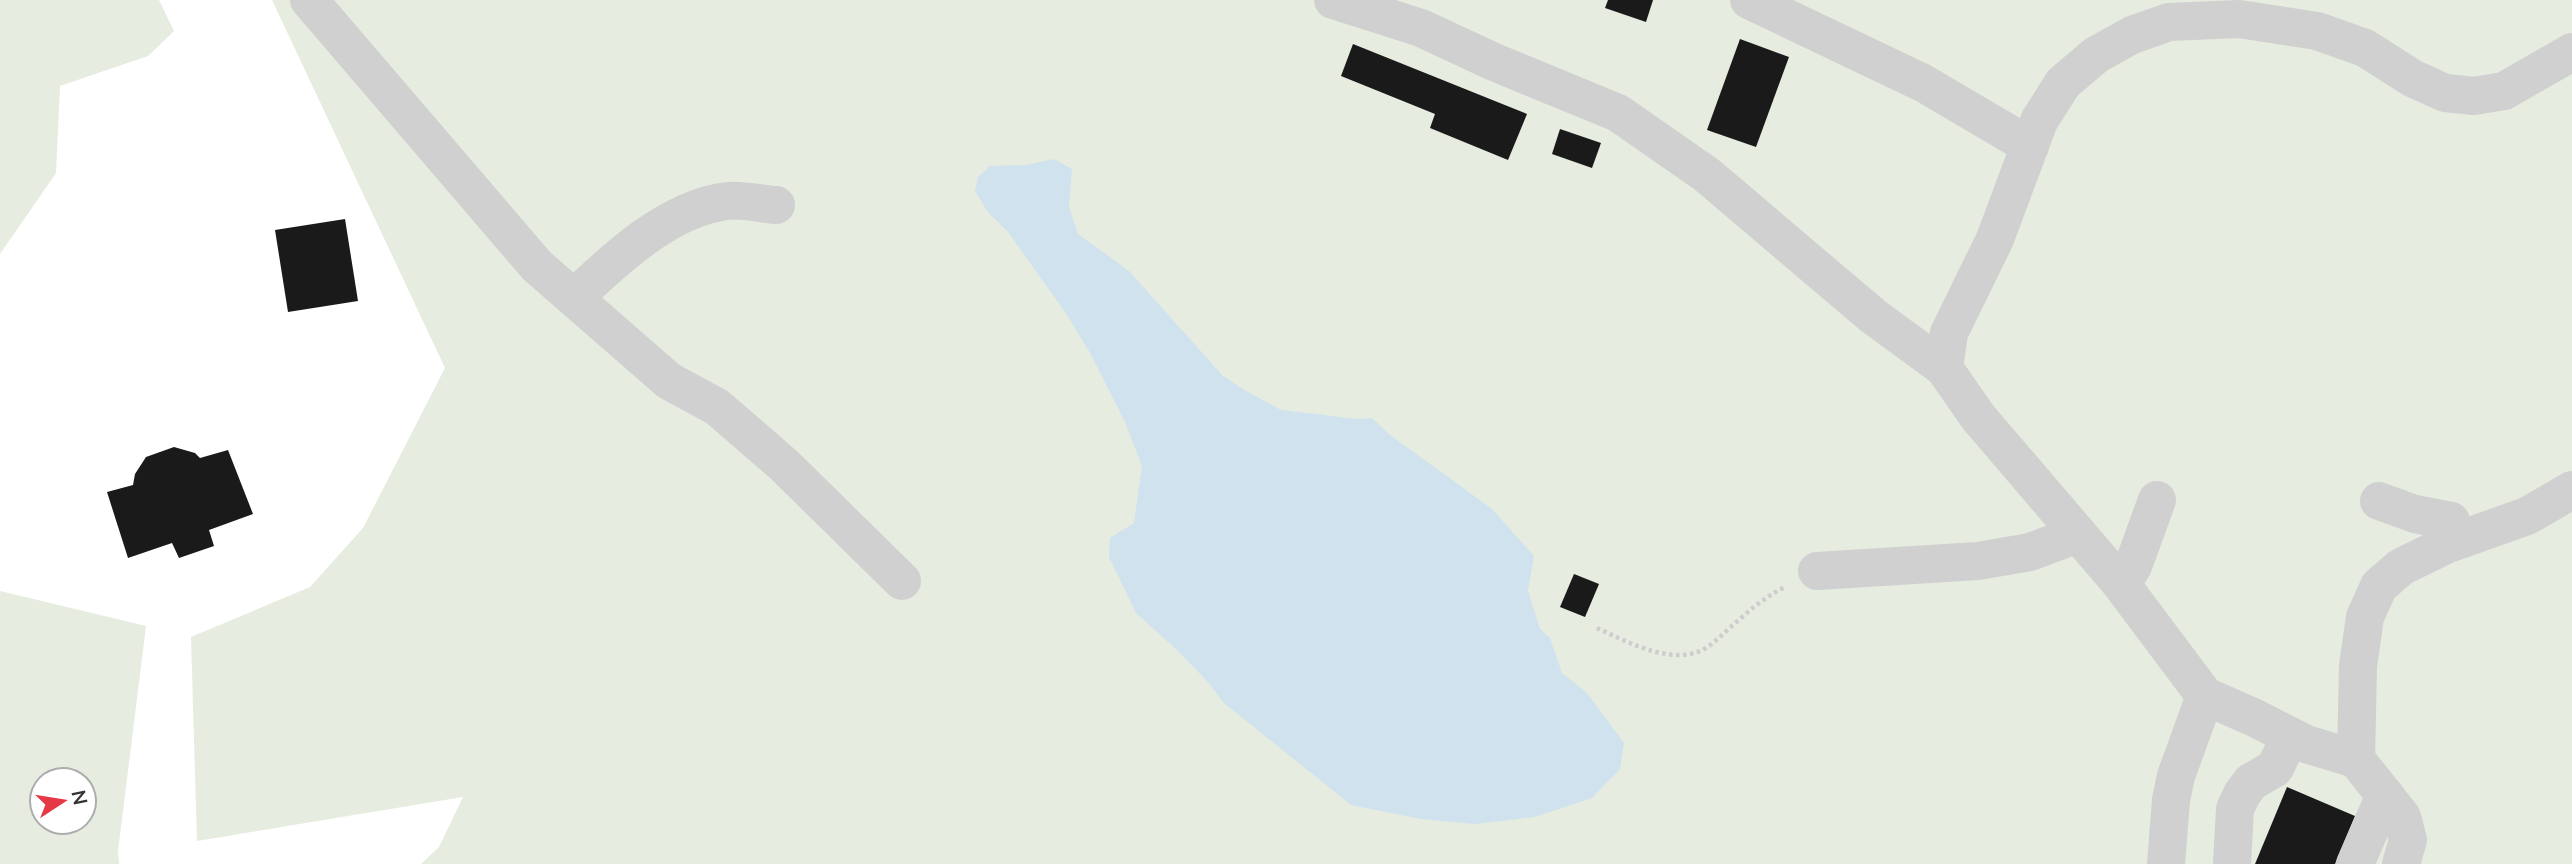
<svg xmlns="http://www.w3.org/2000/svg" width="2572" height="864" font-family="Lato,sans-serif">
<rect width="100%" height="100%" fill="#fff"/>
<g fill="#e6ecdf" fill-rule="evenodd">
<path d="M0,0H159L174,31L148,56L60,86L56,173L0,254Z"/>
<path d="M272,0H2572V864H421L439,847L463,797L197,841L191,637L310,587L363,528L445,368Z"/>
<path d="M0,591L146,626L118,851L119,864H0ZM84,780V822H42V780Z"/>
</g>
<path fill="#cfe2ee" d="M1054,159L1072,169L1069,207L1078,234L1129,271L1223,376L1246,391L1281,410L1357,419L1372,418L1390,435L1492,509L1534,556L1528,591L1540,629L1550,638L1562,673L1587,693L1624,743L1620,769L1592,798L1535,817L1475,824L1421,819L1351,805L1224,703L1208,682L1176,649L1136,613L1109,557L1110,538L1134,523L1142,466L1125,422L1089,351L1065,312L1008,232L987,211L975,191L978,177L990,166L1025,165Z"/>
<g fill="#1a1a1a">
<path d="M1608,0H1653L1646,22L1605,8Z"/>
<path d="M1740,39L1789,57L1756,147L1707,130Z"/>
<path d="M1353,44L1527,114L1508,160L1430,128L1435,114L1341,76Z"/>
<path d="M1560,129L1601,143L1592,168L1552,154Z"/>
<path d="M345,219L358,301L288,312L275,230Z"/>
<path d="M174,447L195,453L200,458L228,450L253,514L209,530L214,546L179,558L172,543L128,558L107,492L133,485L135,474L146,457Z"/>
<path d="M1574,574L1599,584L1585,617L1560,607Z"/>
<path d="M2287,787L2355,816L2335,864H2255Z"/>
</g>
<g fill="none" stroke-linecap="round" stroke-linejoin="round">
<path stroke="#cdcdcd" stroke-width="4.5" stroke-dasharray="3.5 3.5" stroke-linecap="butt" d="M1597,628C1630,643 1680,671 1713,643C1736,623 1758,600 1785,587"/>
<g stroke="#d0d0d0" stroke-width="38">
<path d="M309,0L537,266L669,381L717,407L784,465L902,581"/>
<path d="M1333,0L1421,28L1494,62L1618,113L1707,175L1873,316L1944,368L1978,417L2121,584L2205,696L2176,776L2171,800L2166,864"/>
<path d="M1749,0L1923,83L2030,146"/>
<path d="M574,298C615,259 669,208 727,201C742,199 761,204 776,205"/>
<path d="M1944,368L1949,333L1995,239L2039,121L2063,83L2096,55L2132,35L2169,22L2239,19L2317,31L2365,48L2412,78L2445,93L2474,96L2504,91L2572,52"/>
<path d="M2379,501L2415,514L2451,521"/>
<path d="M1817,571L1978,561L2030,552L2078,534"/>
<path d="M2121,584L2133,566L2157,500"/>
<path d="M2205,696L2255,718L2306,744L2356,759"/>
<path d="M2232,864L2235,809L2242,794L2251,782L2275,768L2290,736"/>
<path d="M2355,864L2385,795"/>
<path d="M2401,864L2408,840L2402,817L2356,759L2358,666L2365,617L2379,586L2401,567L2448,544L2527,516L2572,490"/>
</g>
</g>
<g transform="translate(63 801) rotate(78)"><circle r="33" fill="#ffffff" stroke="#adadad" stroke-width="2"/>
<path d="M0-5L12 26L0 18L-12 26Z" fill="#e63946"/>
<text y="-10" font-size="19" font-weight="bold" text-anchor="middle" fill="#333333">N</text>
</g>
</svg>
